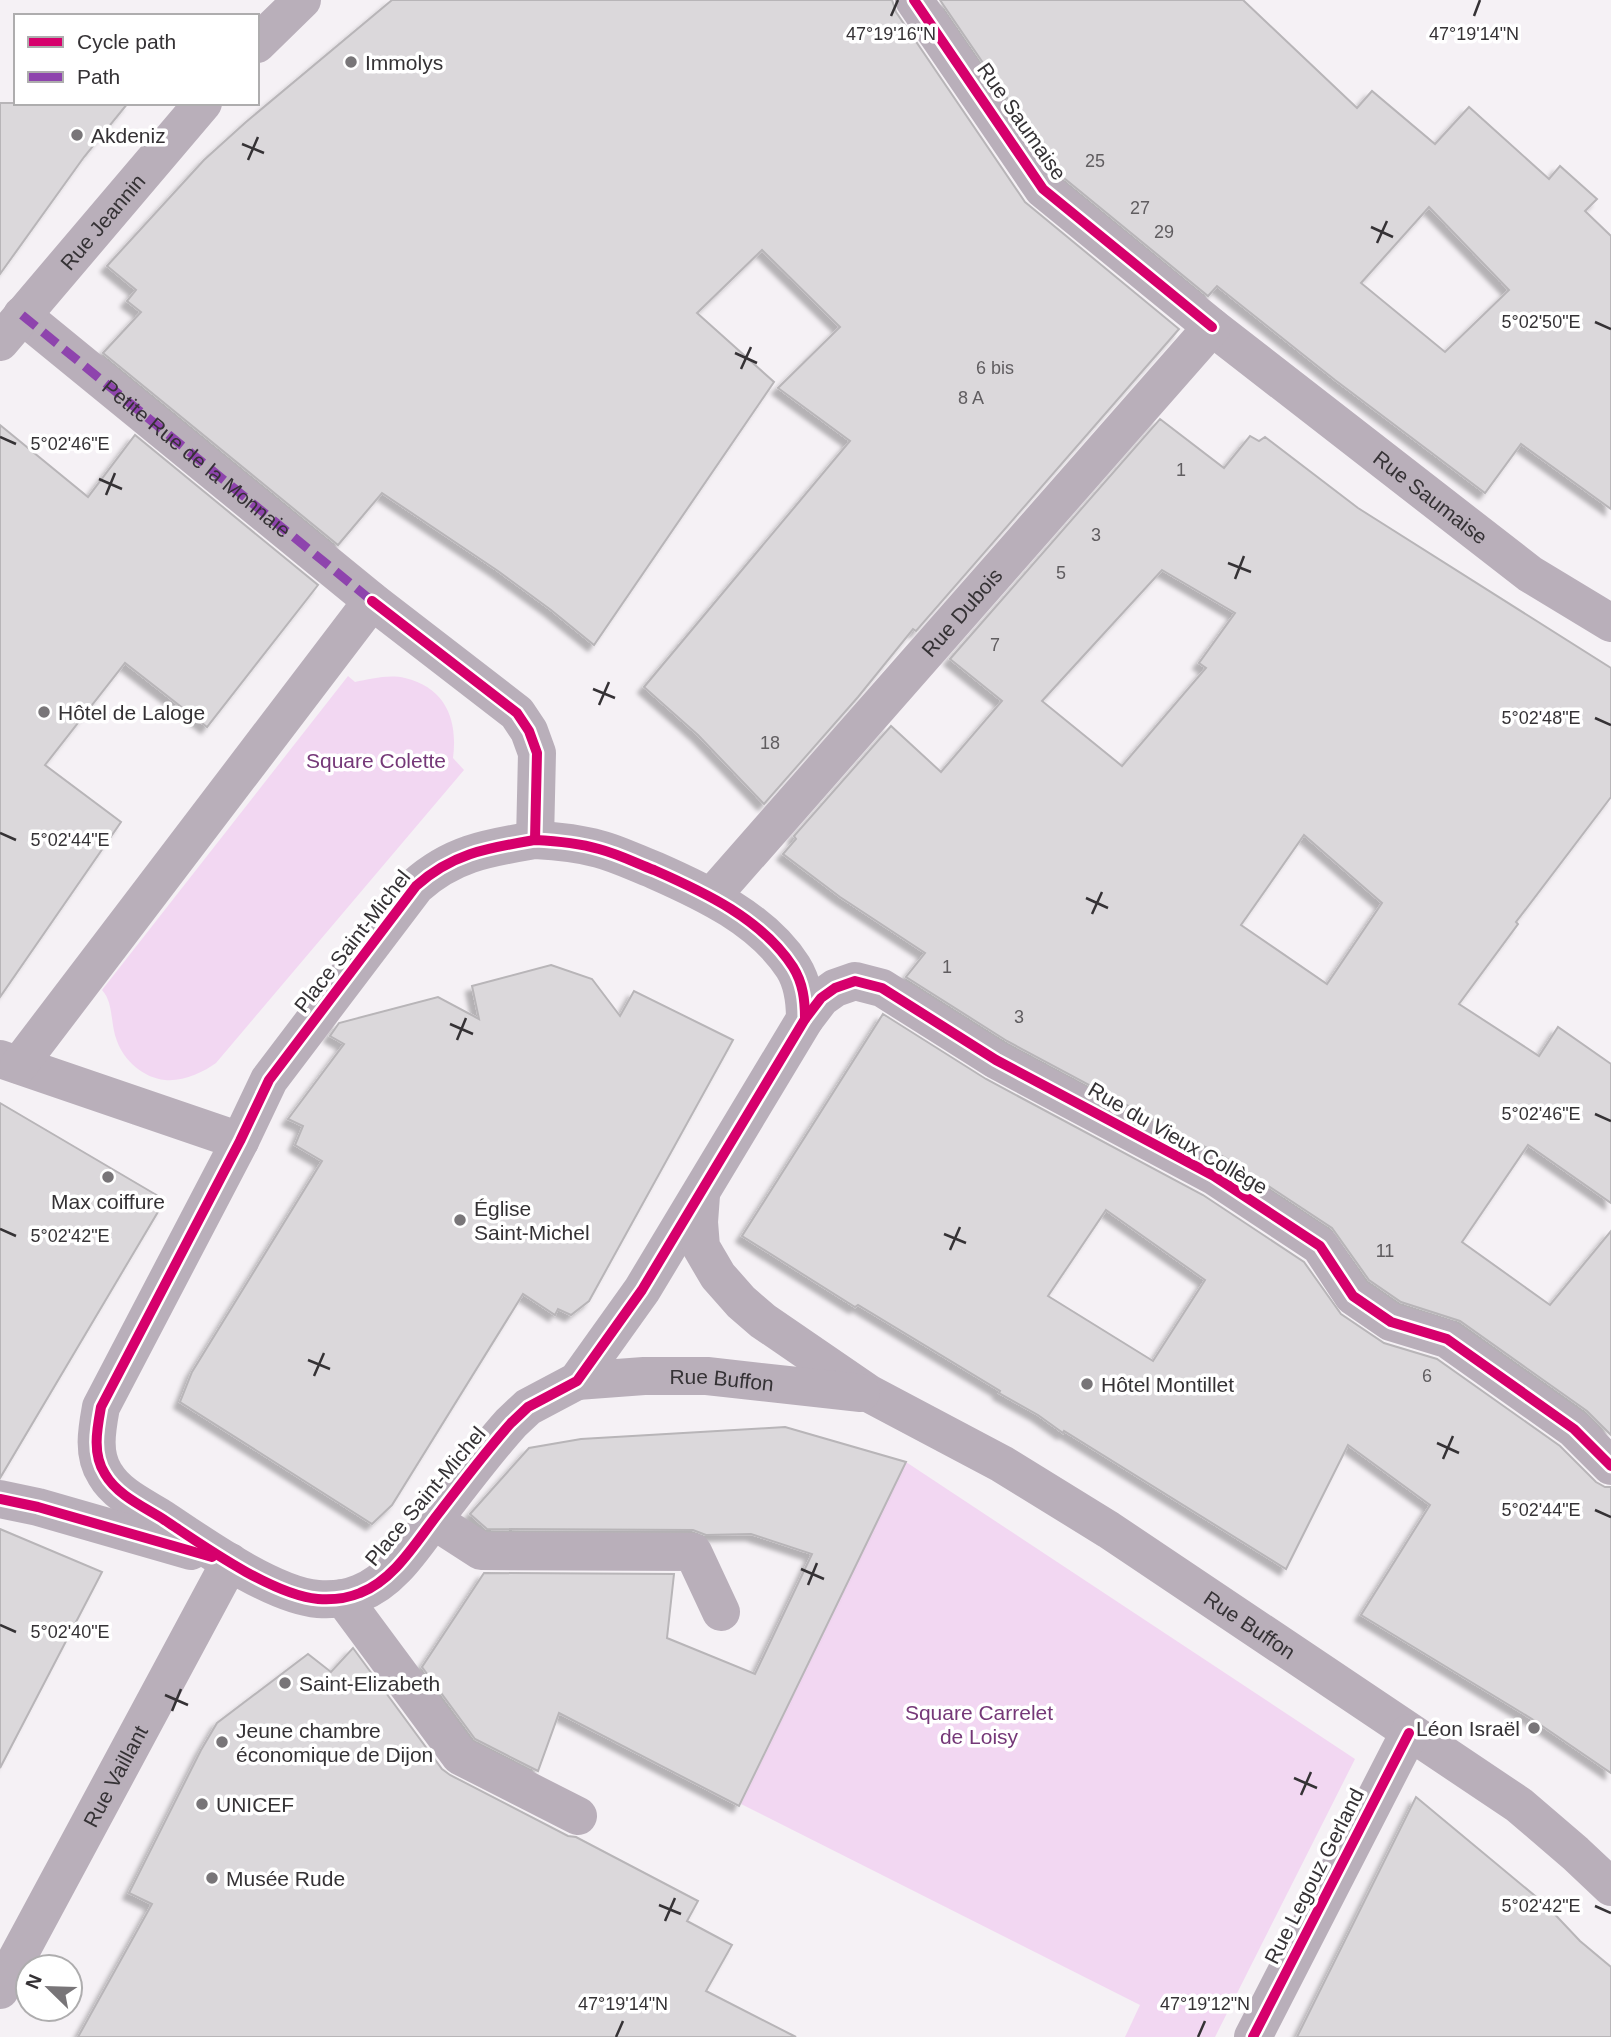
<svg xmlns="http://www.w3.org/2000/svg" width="1611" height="2037" font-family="Arial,sans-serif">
<defs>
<filter id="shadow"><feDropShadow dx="-6" dy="6" stdDeviation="2" flood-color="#0004"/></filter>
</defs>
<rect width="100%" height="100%" fill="#f5f1f5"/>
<g fill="#f2d7f2">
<path d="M348,676L355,682C370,679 389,674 405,678C446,688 458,720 453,758L464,770L216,1063C204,1072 182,1082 165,1080C144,1078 124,1061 117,1041C110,1024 114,1003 102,990Z"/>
<path d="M906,1462L1355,1759L1215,2037H1125L1140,2005L741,1804Z"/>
</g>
<g fill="#dbd8db" stroke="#b8b5b8" stroke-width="2" fill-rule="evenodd" filter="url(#shadow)">
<path d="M392,0H892L896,12L1025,202L1179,329L916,631L913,629L858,697L764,804L698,735L644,687L850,441L778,388L840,327L762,250L697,313L774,382L594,645L551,610L498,571L382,493L338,545L103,353L141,312L127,301L136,290L107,266L204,160L246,122Z"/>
<path d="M940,0H1243L1357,108L1372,91L1435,144L1469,107L1549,179L1560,166L1597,199L1585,211L1611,236V509L1521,444L1485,493L1335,380L1217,286L1208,296L1059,174ZM1429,207L1509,290L1445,352L1361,283Z"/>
<path d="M0,103H128L84,157L0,274Z"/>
<path d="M1160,419L1224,468L1250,436L1259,441L1265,437L1358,508L1611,668V797L1516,922L1518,924L1459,1004L1539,1056L1558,1027L1611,1064V1203L1528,1145L1462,1242L1550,1305L1611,1231V1435L1587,1411L1460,1321L1401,1302L1369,1280L1332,1228L1226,1158L1007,1041L906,977L925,953L840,897L783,854L796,839L794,836L891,726L941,772L1002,701L950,659ZM1162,570L1235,613L1199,663L1206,668L1122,766L1042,701ZM1304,835L1382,903L1327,984L1241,925Z"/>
<path d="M0,425L88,497L135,435L318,585L207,727L125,663L45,765L121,822L0,997Z"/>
<path d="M551,965L592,979L620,1016L634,991L733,1040L589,1301L571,1315L558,1309L555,1315L523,1294L392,1505L372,1524L180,1402L192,1372L322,1161L295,1145L303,1126L288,1119L344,1044L330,1036L339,1023L438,997L479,1019L472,986Z"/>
<path d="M883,1014L986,1079L1203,1195L1304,1262L1341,1314L1384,1343L1437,1359L1560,1446L1596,1482L1605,1487H1611V1773L1532,1719L1361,1615L1430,1505L1348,1445L1286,1569L1064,1431L1063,1433L1038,1415L999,1393L1000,1391L858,1305L855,1307L742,1236ZM1106,1210L1205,1280L1153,1361L1048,1296Z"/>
<path d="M0,1103L165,1200L0,1478Z"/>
<path d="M785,1427L906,1462L739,1806L559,1713L538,1771L475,1739L422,1667L484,1573L674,1574L667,1638L755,1674L812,1554L751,1534L706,1535L693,1530L487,1529L470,1514L529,1448L581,1439Z"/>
<path d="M0,1529L102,1572L0,1768Z"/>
<path d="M353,1648L442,1769L450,1775L568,1836L576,1837L698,1901L687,1921L732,1945L706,1991L796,2037H78L152,1904L129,1893L201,1750L217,1723L308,1654L331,1672Z"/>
<path d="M1416,1797L1546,1905L1580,1941L1611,1967V2037H1297Z"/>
</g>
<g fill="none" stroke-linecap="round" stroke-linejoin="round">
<g stroke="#b9afba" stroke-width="38">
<path id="s1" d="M914,0L1043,189L1212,327L1530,574L1611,623"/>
<path d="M257,44L302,0"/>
<path d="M22,315L372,601L517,713L529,731L537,753L535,840"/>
<path id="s2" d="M0,342L203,103"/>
<path d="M535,840C557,841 578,843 599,849C618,854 636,863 654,870C704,892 762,919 793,967C803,983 805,1000 805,1019L642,1290L577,1381L528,1407L511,1423C485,1452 462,1483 438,1514C416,1542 394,1580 360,1593C348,1598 332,1600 318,1599C272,1595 202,1545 163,1519C144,1507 117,1495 105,1474C92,1454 97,1429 101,1407L240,1141L269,1080L416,886C453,853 488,848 535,840Z"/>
<path id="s3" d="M712,896L1212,327"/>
<path d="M805,1019L821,998L835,988L855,981L882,988L996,1060L1214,1176L1320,1246L1353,1296L1391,1322L1447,1339L1574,1429L1611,1466"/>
<path d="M0,1059L240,1141"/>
<path d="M19,1065L372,601"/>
<path id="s4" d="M701,1195L699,1222L701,1247L718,1276L741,1302L763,1321L868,1393L1002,1464L1109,1530L1519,1805L1575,1853L1611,1887"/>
<path id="s5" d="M577,1381L644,1376H707L861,1393"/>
<path d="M0,1499L38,1507L191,1551"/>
<path d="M433,1520L481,1551L693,1552L721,1612"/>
<path d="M343,1598L460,1756L578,1816"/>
<path id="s6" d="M0,1990L230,1562"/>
<path d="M1253,2037L1409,1733"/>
</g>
<path stroke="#8e44ad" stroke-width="9" stroke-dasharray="18 9" stroke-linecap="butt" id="s7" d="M22,315L372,601"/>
<defs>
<g id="cycleway">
<path d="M914,0L1043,189L1212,327"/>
<path d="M372,601L517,713L529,731L537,753L535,840"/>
<path d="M535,840C557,841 578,843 599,849C618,854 636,863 654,870C704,892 762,919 793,967C803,983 805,1000 805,1019L642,1290L577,1381L528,1407L511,1423C485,1452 462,1483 438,1514C416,1542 394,1580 360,1593C348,1598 332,1600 318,1599C272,1595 202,1545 163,1519C144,1507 117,1495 105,1474C92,1454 97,1429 101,1407L240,1141L269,1080L416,886C453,853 488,848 535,840Z"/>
<path d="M805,1019L821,998L835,988L855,981L882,988L996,1060L1214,1176L1320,1246L1353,1296L1391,1322L1447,1339L1574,1429L1611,1466"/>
<path d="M0,1499L38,1507L212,1557"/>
<path d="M1253,2037L1409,1733"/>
</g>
</defs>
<use href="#cycleway" stroke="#fff" stroke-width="15"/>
<use href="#cycleway" stroke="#d6006c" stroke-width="10"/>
</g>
<path fill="none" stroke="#353235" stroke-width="2.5" d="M891,16L898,0M1474,16L1480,0M242,144L264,153M248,160L258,137M1371,227L1393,237M1377,243L1387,221M1595,322L1611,329M735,353L757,363M741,369L751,347M0,437L16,444M99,479L122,489M106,495L115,473M1228,563L1251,572M1235,579L1244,556M593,689L615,698M599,705L609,682M1595,718L1611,725M0,833L16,840M1086,898L1108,908M1092,914L1102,892M450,1024L473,1034M457,1040L466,1018M1595,1114L1611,1121M0,1229L16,1236M944,1234L966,1243M950,1250L960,1227M308,1360L330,1369M314,1376L324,1353M1437,1443L1459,1453M1443,1459L1453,1436M1595,1510L1611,1517M801,1569L824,1579M808,1585L817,1563M0,1625L16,1632M165,1695L188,1705M172,1711L181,1689M1294,1778L1317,1788M1301,1795L1311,1772M659,1905L681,1914M1595,1906L1611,1913M665,1921L675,1898M616,2037L623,2021M1198,2037L1205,2021"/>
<g fill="#787578" stroke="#fff" stroke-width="2.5">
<circle cx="351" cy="62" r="7"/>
<circle cx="77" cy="135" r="7"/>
<circle cx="44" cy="712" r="7"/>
<circle cx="108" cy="1177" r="7"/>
<circle cx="460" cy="1220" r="7"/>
<circle cx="1087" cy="1384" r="7"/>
<circle cx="285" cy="1683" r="7"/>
<circle cx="1534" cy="1728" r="7"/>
<circle cx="222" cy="1742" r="7"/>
<circle cx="202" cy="1804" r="7"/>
<circle cx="212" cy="1878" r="7"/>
</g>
<g text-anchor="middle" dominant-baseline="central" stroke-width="7" stroke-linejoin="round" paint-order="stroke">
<g font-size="18" fill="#605d60">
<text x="1095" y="161">25</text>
<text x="1140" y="208">27</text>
<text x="1164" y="232">29</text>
<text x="995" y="368">6 bis</text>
<text x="971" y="398">8 A</text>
<text x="1181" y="470">1</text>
<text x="1096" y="535">3</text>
<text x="1061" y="573">5</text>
<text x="995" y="645">7</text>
<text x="770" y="743">18</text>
<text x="947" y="967">1</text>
<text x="1019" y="1017">3</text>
<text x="1385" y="1251">11</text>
<text x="1427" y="1376">6</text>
</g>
<g font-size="21" fill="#353235" stroke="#fff" text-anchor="start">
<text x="365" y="62">Immolys</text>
<text x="91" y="135">Akdeniz</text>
<text x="58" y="712">Hôtel de Laloge</text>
<text x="108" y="1201" text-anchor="middle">Max coiffure</text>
<text x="474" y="1208">Église<tspan x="474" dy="24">Saint-Michel</tspan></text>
<text x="1101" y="1384">Hôtel Montillet</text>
<text x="299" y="1683">Saint-Elizabeth</text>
<text x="1520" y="1728" text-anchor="end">Léon Israël</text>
<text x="236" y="1730">Jeune chambre<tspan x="236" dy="24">économique de Dijon</tspan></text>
<text x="216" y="1804">UNICEF</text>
<text x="226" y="1878">Musée Rude</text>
</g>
<g font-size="21" fill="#353235" stroke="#fff">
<text transform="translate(1022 121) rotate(55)">Rue Saumaise</text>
<text stroke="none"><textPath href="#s2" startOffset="158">Rue Jeannin</textPath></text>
<text stroke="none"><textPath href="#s7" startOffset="226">Petite Rue de la Monnaie</textPath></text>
<text stroke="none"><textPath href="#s1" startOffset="724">Rue Saumaise</textPath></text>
<text stroke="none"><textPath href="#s3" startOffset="378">Rue Dubois</textPath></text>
<text transform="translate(352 941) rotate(-52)">Place Saint-Michel</text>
<text transform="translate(1178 1138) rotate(30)">Rue du Vieux Collège</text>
<text stroke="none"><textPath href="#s5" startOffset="145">Rue Buffon</textPath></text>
<text transform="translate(425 1496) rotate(-50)">Place Saint-Michel</text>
<text stroke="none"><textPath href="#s4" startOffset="724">Rue Buffon</textPath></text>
<text stroke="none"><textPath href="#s6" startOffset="243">Rue Vaillant</textPath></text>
<text transform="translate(1314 1876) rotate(-63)">Rue Legouz Gerland</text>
</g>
<g font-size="21" fill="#753878" stroke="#fff">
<text x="376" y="760">Square Colette</text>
<text x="979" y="1712">Square Carrelet<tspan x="979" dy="24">de Loisy</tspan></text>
</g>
</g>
<g font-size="18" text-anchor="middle" fill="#353235" stroke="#fff" stroke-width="7" stroke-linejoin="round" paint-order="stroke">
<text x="891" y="40">47°19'16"N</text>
<text x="1474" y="40">47°19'14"N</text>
<text x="1541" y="328">5°02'50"E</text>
<text x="70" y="450">5°02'46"E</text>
<text x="1541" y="724">5°02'48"E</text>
<text x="70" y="846">5°02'44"E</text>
<text x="1541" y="1120">5°02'46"E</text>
<text x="70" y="1242">5°02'42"E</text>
<text x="1541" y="1516">5°02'44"E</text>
<text x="70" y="1638">5°02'40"E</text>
<text x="1541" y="1912">5°02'42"E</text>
<text x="623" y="2010">47°19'14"N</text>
<text x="1205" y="2010">47°19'12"N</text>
</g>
<rect x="14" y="14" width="245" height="91" fill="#ffffff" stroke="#aeadae" stroke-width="2"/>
<rect x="28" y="37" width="35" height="10" fill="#d6006c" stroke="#aeadae" stroke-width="2"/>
<text x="77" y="49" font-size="21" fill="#353235">Cycle path</text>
<rect x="28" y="72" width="35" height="10" fill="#8e44ad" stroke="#aeadae" stroke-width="2"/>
<text x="77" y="84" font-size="21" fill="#353235">Path</text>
<g transform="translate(49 1988) rotate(293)"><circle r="33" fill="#ffffff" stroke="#aeadae" stroke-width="2"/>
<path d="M0-5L12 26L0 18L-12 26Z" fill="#787578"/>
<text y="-10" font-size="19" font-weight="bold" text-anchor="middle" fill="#353235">N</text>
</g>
</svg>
